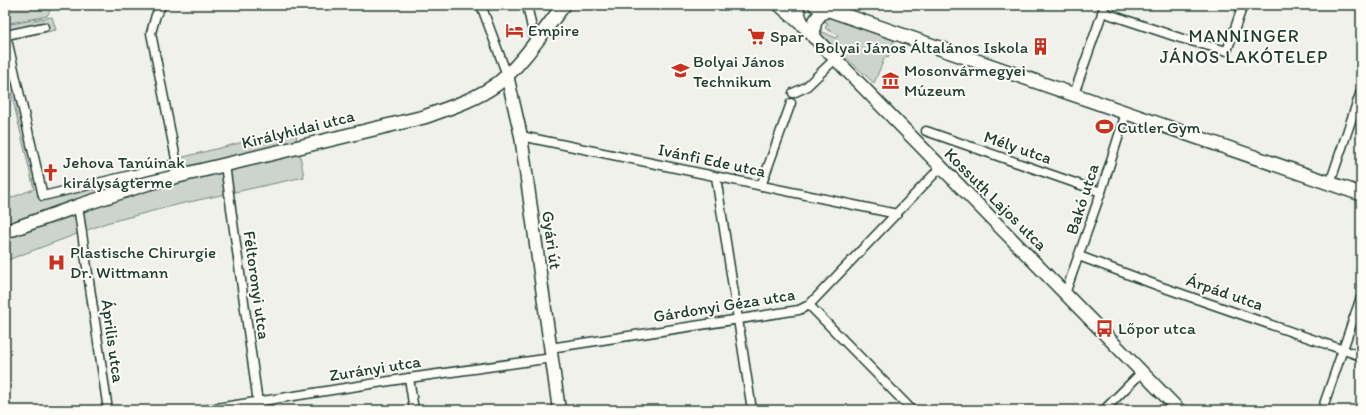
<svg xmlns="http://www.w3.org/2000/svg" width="1366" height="415" font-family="Itim,sans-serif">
<rect width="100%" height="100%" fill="#f0f1eb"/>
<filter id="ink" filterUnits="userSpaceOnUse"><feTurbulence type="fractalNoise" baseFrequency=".025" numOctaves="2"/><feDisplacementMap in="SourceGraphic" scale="8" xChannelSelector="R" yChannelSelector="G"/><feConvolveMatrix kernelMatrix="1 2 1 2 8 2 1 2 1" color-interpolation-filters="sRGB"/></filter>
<g filter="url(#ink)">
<g fill="#cdd3cd" stroke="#768880">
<path d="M5,5H53L47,16L5,24Z"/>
<path d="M52,17L56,30L11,39L44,192L295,129L304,177L180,204L106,223L5,261V200L34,189L5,67V25Z"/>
<path d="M825,17L830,18L894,40L888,58L885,57L874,83L821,35L823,32L836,38L838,35L825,28L828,23L820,20Z"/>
</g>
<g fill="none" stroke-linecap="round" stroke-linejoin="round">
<defs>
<g id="street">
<path d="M162,5L156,15L151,33L178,169"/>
<path d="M481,5L507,75"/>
<path d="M527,5L535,42"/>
<path d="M1102,12L1180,38L1227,51L1243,5"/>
<path d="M44,27L6,35L43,196L177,164"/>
<path d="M793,93L806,87L835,59"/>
<path d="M1074,94L1105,5"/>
<path d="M926,131L1101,192"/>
<path d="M521,136L897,214"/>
<path d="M225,165L259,410"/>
<path d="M716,177L752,410"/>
<path d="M1330,183L1361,91"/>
<path d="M761,186L791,103"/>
<path d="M78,206L108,410"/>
<path d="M1079,256L1159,286L1361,356"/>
<path d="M1065,294L1101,192L1126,113"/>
<path d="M809,305L912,410"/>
<path d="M550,348L799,310L809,305L941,167"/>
<path d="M409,378L414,410"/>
<path d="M204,410L409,378L552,358"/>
<path d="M1104,410L1142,372"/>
<path d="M1322,410L1361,297"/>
</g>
<g id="secondary">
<path d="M799,5C796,18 806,28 814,37L1179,410"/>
<path d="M507,75L521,136L559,410"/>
</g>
<g id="primary">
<path d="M780,5L804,26"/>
<path d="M815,5L1361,194"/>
<path d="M814,37C812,23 816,16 828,9"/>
<path d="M5,232L78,206L149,183L424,117C449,108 475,100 497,84C523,64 543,31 564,5"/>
</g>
</defs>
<use href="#street" stroke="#1f3d34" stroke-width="11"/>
<use href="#secondary" stroke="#1f3d34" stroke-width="15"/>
<use href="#primary" stroke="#1f3d34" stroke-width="16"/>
<use href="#street" stroke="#fdfcf7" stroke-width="8"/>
<use href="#secondary" stroke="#fdfcf7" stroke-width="12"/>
<use href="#primary" stroke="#fdfcf7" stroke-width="13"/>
</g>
</g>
<defs>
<symbol id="hotel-bare" viewBox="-9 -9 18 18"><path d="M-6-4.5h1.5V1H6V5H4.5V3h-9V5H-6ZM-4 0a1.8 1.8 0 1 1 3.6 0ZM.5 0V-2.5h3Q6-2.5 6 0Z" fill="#c8321e" stroke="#fdfcf7" stroke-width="2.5" paint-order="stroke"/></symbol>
<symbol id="supermarket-bare" viewBox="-9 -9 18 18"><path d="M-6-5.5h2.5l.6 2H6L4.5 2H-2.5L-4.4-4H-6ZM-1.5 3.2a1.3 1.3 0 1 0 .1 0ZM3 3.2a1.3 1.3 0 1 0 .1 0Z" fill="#c8321e" stroke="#fdfcf7" stroke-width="2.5" paint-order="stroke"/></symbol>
<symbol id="building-bare" viewBox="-9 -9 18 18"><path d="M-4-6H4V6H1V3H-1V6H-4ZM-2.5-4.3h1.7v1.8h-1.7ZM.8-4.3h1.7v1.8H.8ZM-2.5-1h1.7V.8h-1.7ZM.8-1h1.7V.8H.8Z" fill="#c8321e" stroke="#fdfcf7" stroke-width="2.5" paint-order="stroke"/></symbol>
<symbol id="school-bare" viewBox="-9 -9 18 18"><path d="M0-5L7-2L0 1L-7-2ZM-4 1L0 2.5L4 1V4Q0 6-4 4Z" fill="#c8321e" stroke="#fdfcf7" stroke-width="2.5" paint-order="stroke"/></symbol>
<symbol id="museum-bare" viewBox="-9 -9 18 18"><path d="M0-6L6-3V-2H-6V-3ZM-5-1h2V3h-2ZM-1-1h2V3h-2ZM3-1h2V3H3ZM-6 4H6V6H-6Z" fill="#c8321e" stroke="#fdfcf7" stroke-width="2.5" paint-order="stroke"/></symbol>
<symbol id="stadium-bare" viewBox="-9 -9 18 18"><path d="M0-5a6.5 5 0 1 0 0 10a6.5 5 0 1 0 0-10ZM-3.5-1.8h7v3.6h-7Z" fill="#c8321e" stroke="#fdfcf7" stroke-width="2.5" paint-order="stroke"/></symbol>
<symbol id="church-bare" viewBox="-9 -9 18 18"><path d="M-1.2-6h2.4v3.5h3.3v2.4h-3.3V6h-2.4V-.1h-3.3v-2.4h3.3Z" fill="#c8321e" stroke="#fdfcf7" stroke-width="2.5" paint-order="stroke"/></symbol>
<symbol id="hospital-bare" viewBox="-9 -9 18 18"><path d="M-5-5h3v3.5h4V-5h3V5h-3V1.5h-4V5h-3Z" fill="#c8321e" stroke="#fdfcf7" stroke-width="2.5" paint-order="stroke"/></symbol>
<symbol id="bus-bare" viewBox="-9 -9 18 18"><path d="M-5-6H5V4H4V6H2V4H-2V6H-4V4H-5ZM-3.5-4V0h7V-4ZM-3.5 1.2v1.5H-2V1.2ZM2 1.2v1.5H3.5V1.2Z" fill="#c8321e" stroke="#fdfcf7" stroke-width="2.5" paint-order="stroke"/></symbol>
</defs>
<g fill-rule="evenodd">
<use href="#hotel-bare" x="502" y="18" width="25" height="25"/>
<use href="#supermarket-bare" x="744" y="24" width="25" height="25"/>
<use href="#building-bare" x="1028" y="34" width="25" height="25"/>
<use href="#school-bare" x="668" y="58" width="25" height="25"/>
<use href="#museum-bare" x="878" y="68" width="25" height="25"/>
<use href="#stadium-bare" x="1092" y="114" width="25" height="25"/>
<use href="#church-bare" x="38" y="160" width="25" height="25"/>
<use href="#hospital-bare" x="44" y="250" width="25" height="25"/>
<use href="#bus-bare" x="1092" y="316" width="25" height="25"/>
</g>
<g text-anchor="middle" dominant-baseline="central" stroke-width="4" stroke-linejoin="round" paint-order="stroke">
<g font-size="17" fill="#1f3d34" stroke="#fdfcf7" text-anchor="start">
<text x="528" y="30">Empire</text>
<text x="770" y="36">Spar</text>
<text x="1028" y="47" text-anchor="end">Bolyai János Általános Iskola</text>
<text x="693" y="61">Bolyai János<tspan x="693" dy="20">Technikum</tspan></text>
<text x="904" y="70">Mosonvármegyei<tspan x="904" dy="20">Múzeum</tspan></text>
<text x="1117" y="127">Cutler Gym</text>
<text x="63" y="162">Jehova Tanúinak<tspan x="63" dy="20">királyságterme</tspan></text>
<text x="70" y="252">Plastische Chirurgie<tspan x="70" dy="20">Dr. Wittmann</tspan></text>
<text x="1118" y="328">Lőpor utca</text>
</g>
<g font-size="17" fill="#1f3d34" stroke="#fdfcf7">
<text transform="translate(298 129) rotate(-14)">Királyhidai utca</text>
<text transform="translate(1018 147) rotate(19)">Mély utca</text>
<text transform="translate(712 160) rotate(12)">Ivánfi Ede utca</text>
<text transform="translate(996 199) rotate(45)">Kossuth Lajos utca</text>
<text transform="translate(1082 199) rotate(-72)">Bakó utca</text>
<text transform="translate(552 240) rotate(82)">Gyári út</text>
<text transform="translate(257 285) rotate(82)">Féltoronyi utca</text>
<text transform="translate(1225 292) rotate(19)">Árpád utca</text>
<text transform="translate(724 305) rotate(-9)">Gárdonyi Géza utca</text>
<text transform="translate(113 341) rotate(82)">Április utca</text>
<text transform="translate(375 368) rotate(-9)">Zurányi utca</text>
</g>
<g font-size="18" letter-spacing="1" fill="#1f3d34" stroke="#fdfcf7">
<text x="1244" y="36">MANNINGER<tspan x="1244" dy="21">JÁNOS LAKÓTELEP</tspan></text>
</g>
</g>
<rect width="1366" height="415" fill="none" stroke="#fdfcf7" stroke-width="20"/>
<rect x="10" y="10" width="1346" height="395" fill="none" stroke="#1f3d34" stroke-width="1.5" filter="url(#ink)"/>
</svg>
